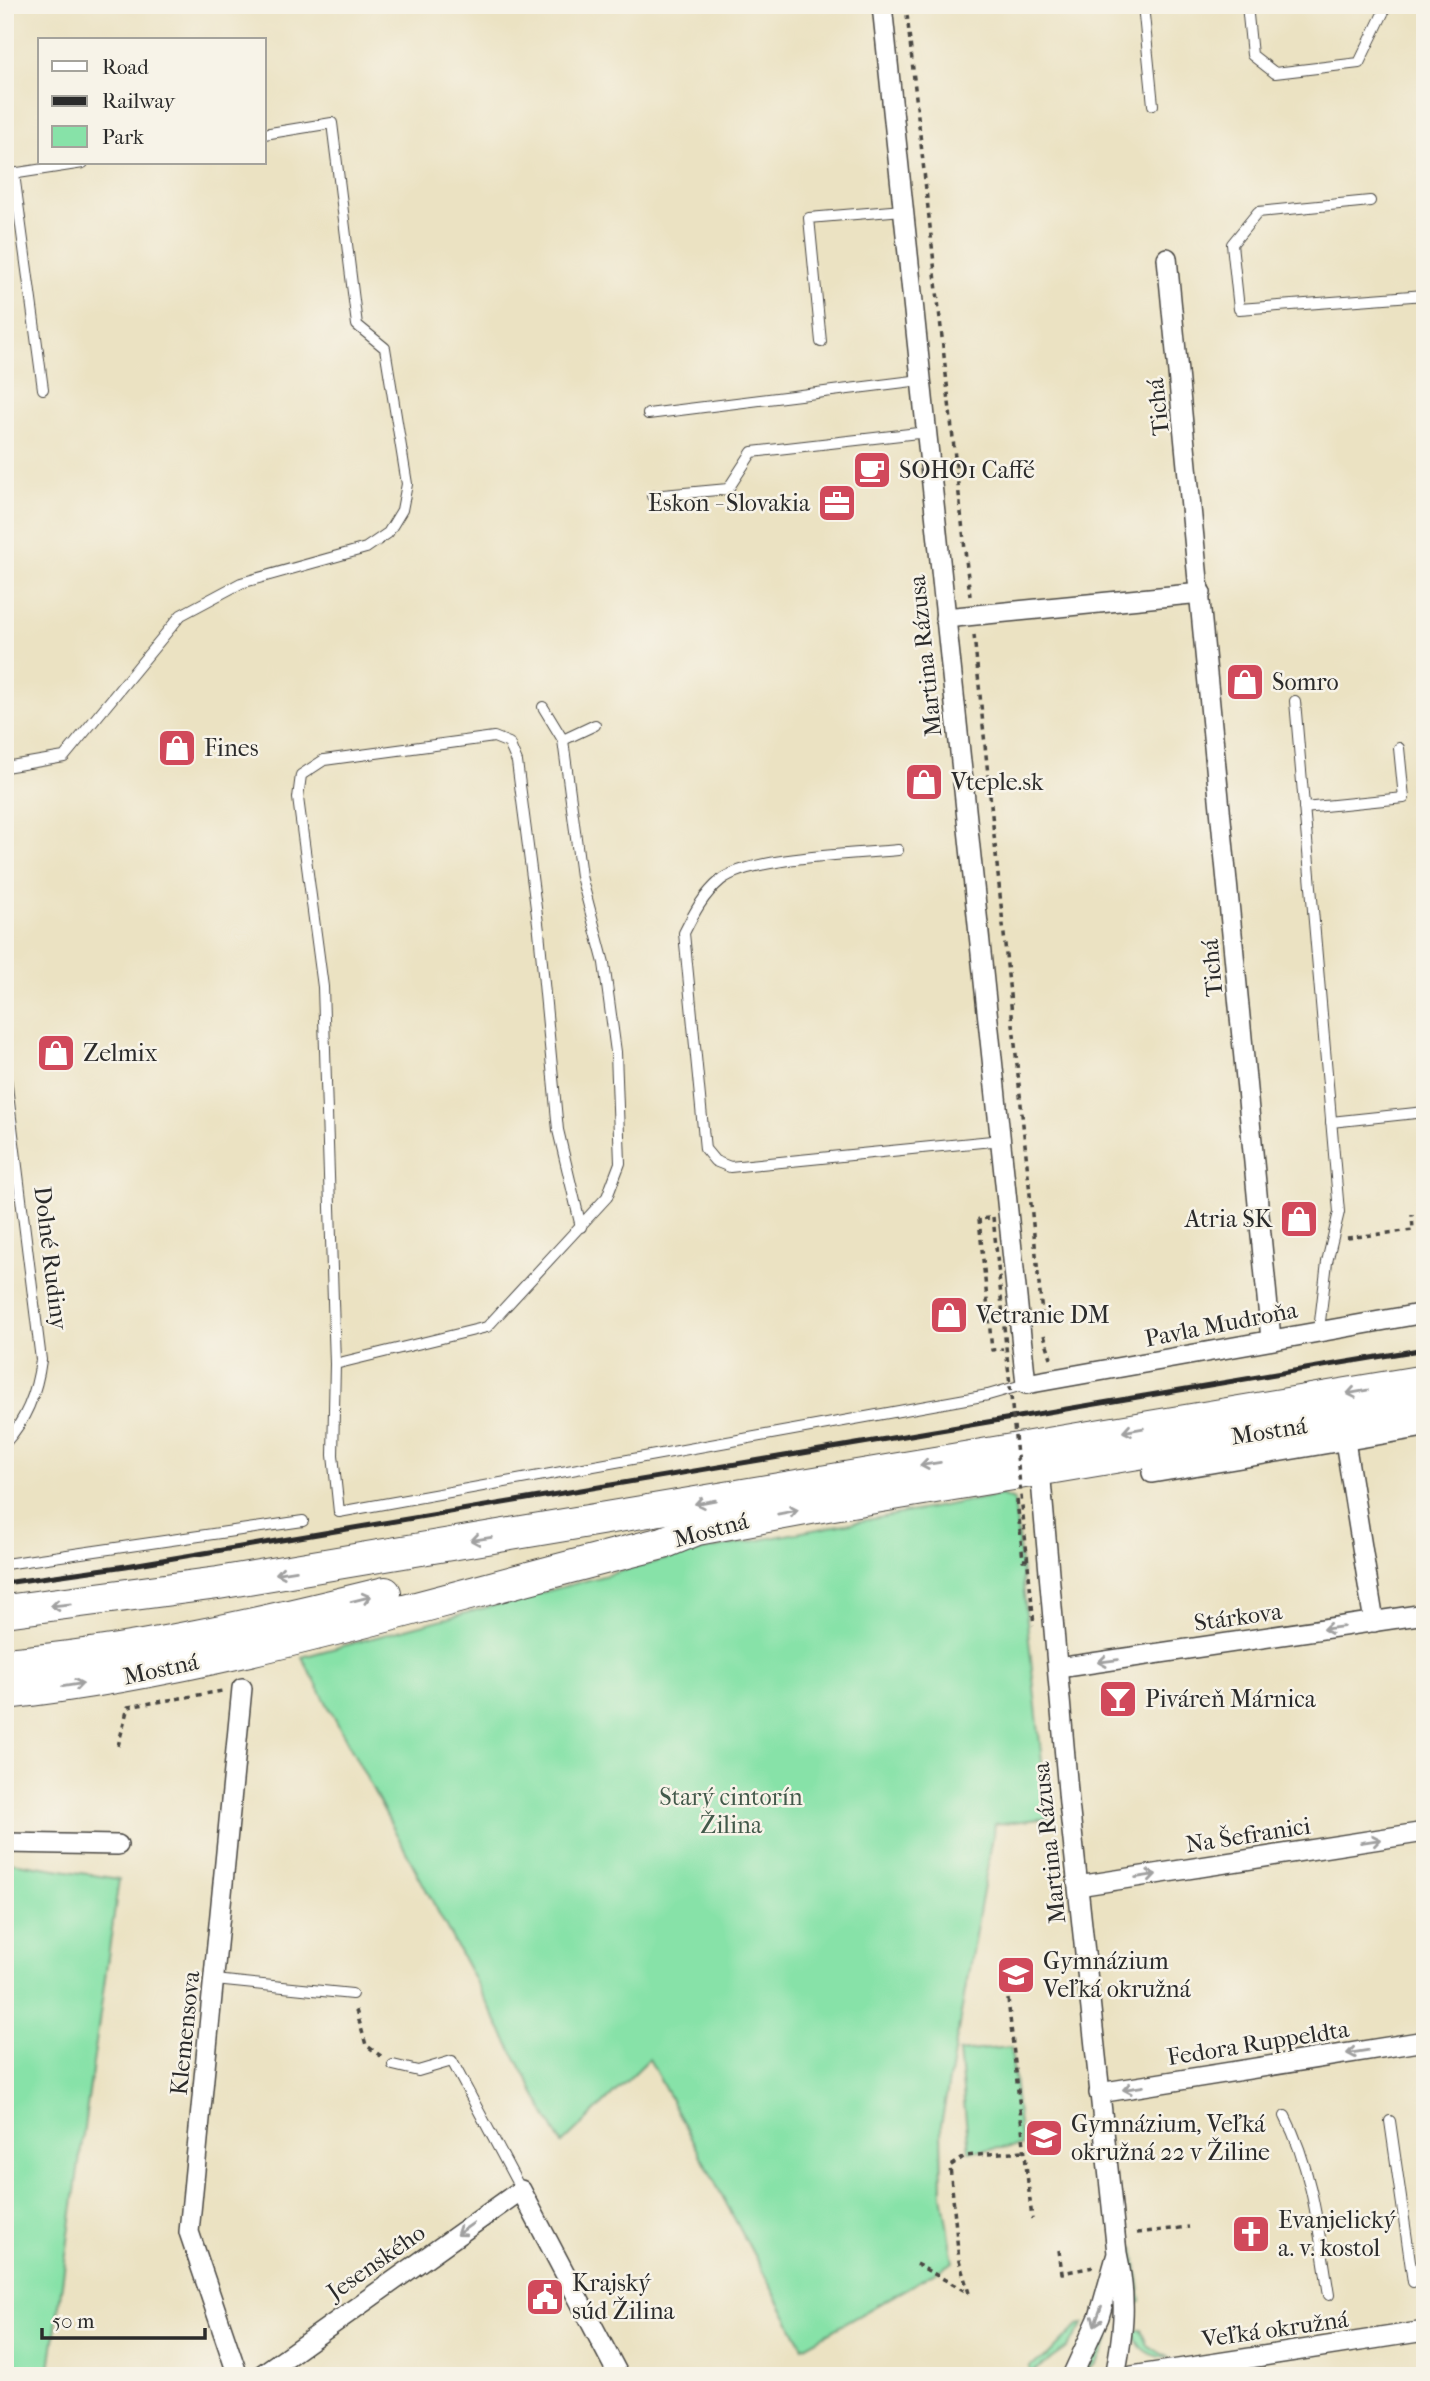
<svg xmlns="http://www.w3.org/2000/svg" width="1430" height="2381" font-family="'IM FELL French Canon',serif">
<rect width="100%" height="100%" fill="#f7f3e8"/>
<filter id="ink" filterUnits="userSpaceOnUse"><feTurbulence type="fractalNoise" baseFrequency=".0143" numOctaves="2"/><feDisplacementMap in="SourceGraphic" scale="14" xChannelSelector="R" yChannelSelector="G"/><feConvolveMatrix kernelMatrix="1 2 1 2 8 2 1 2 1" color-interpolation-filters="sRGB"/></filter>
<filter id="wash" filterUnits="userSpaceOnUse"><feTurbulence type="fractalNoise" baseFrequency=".00686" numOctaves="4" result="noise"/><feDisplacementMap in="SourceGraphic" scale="28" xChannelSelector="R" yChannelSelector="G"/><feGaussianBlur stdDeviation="1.57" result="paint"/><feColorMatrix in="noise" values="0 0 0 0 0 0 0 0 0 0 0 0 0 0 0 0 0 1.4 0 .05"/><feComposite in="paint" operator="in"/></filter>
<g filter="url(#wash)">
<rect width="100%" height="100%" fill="#ebe2c2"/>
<g fill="#87e2a8" stroke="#59866a" stroke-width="2">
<path d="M1001,1495L1014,1500L1048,1818L995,1824L941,2125L942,2194L953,2262L803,2347L649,2059L562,2144L302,1657L689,1553Z"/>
<path d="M5,1861L119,1879L49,2376H5Z"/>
<path d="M1011,2047L1021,2146L969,2151L959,2052Z"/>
<path d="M1129,2243L1134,2248L1141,2301L1135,2306Z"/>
<path d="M1084,2324L1066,2349L1030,2374V2366L1048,2356L1078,2325Z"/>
<path d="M1134,2330H1141L1147,2345L1169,2358C1151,2357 1135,2349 1134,2330Z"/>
<path d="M1110,2337L1097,2363L1087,2370L1091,2352Z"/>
</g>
</g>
<g filter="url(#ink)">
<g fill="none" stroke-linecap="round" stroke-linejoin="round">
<defs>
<g id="lane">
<path d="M1143,5L1153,105"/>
<path d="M1247,5L1252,55L1275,73L1359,63L1387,5"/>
<path d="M14,174L43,389"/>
<path d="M5,175L83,163"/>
<path d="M1370,201L1258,212L1232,244L1239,309L1425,295"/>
<path d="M821,342L809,218L903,210"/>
<path d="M648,414L921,380"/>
<path d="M652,496L728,489L752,452L927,432"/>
<path d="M1295,701L1339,1212L1327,1262L1319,1330"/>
<path d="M563,740L595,725"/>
<path d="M5,767L64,757L181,615L241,583L366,548L388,533L402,510L407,484L385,348L357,325L332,123L264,134"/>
<path d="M1304,808L1404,798L1399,748"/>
<path d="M898,850C858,854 749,857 721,880C703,895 694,913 684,933L705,1149L715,1161L730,1167L1002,1140"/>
<path d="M5,1070L41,1360C37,1392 27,1419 5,1443"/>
<path d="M1331,1122L1425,1112"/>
<path d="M581,1227L558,1130L539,931L517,762L509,743L494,737L324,760L301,775L298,798L323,987L335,1364L333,1455L339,1512L988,1395L1026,1384"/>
<path d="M335,1364L487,1327L607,1197L620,1163L616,1052L604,963L581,876L563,740L543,707"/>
<path d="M5,1564L303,1521"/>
<path d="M215,1980L352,1994"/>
<path d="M393,2065L418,2071L452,2061L521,2190"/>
<path d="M1285,2116C1313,2171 1319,2234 1329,2295"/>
<path d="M1390,2121L1413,2282"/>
</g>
<g id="street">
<path d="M882,5L1026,1384L1425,1313"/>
<path d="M1167,258L1271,1339"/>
<path d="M945,618L1201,593"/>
<path d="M1345,1441L1374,1622"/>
<path d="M1040,1469L1069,1803L1117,2253C1127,2299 1124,2330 1115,2376"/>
<path d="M1152,1473L1425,1427"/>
<path d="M1058,1668L1425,1614"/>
<path d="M5,1843L118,1845"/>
<path d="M1078,1886L1425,1832"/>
<path d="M1099,2093L1425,2041"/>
<path d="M238,2376L189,2232L242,1688"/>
<path d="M260,2376L521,2190L619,2376"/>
<path d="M1072,2376L1099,2317L1116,2257"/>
<path d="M1132,2376L1425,2331"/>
</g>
<g id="primary">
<path d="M5,1611L218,1583L1425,1381"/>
<path d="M5,1664C135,1653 259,1624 385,1593"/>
<path d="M5,1693C229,1668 445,1597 663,1543L697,1529L827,1505L1425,1405"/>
</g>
</defs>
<use href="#lane" stroke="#484642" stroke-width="12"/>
<use href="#street" stroke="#484642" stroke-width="22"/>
<use href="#primary" stroke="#484642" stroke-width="34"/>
<g stroke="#484642" stroke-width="3.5" stroke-dasharray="5 5" stroke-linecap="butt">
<path d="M257,5L258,10L278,5"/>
<path d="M906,5L970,596"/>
<path d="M974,635L1043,1324"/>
<path d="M1419,1128L1422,1173"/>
<path d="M989,1218L979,1219L992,1350L1003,1349"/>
<path d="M1347,1238L1413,1230L1412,1215"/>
<path d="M1044,1335L1051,1358"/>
<path d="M1017,1500L1023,1560H1028"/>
<path d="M118,1746L128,1707L222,1691"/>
<path d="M1008,1999L1032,2219"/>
<path d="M356,2010L366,2045L381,2056"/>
<path d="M1137,2233L1189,2227"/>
<path d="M1059,2250L1062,2273L1094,2267"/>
<path d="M916,2264L969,2293"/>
<path d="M969,2293L959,2261L950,2166L965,2156L1024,2151"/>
</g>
<use href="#lane" stroke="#fff" stroke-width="10"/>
<use href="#street" stroke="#fff" stroke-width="19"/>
<use href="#primary" stroke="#fff" stroke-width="32"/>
<path stroke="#2b2b2b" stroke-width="5" d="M5,1583L126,1566L1425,1349"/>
<path stroke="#484642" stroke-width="3.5" stroke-dasharray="5 5" stroke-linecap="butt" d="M993,1217L1034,1625"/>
</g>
<defs><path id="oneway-shaft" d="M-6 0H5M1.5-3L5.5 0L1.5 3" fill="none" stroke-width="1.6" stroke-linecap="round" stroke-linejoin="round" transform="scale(1.75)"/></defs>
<g stroke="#a0a0a0">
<use href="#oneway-shaft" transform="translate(1357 1392) rotate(170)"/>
<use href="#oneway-shaft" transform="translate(1133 1430) rotate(170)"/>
<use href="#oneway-shaft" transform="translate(930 1464) rotate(171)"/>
<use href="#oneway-shaft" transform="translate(705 1502) rotate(170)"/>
<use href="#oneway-shaft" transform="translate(788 1512) rotate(-11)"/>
<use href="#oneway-shaft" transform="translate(481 1539) rotate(171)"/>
<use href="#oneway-shaft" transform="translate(286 1572) rotate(171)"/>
<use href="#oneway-shaft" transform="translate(361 1599) rotate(-14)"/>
<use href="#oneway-shaft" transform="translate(61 1605) rotate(174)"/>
<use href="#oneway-shaft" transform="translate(1333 1628) rotate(172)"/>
<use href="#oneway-shaft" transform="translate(1108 1661) rotate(172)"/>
<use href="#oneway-shaft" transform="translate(73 1685) rotate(-9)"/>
<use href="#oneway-shaft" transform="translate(1371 1841) rotate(-9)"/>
<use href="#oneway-shaft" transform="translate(1146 1876) rotate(-9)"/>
<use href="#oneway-shaft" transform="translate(1357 2052) rotate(171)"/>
<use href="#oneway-shaft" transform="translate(1133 2088) rotate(171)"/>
<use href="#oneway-shaft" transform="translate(465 2229) rotate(145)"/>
<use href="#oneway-shaft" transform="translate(1098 2316) rotate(110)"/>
</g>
</g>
<defs>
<symbol id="cafe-square" viewBox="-11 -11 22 22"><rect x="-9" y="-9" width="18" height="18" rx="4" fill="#d1495b" stroke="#f7f3e8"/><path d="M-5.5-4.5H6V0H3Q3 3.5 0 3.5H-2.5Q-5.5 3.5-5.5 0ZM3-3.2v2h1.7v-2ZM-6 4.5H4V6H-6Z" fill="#fff"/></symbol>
<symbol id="office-square" viewBox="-11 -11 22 22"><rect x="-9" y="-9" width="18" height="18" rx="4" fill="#d1495b" stroke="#f7f3e8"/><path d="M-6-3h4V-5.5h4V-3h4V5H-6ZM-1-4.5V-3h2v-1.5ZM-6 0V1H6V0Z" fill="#fff"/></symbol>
<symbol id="shop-square" viewBox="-11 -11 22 22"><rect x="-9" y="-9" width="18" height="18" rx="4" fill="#d1495b" stroke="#f7f3e8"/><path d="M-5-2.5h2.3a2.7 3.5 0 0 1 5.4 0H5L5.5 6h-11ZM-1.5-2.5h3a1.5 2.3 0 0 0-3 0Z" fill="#fff"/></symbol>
<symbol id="bar-square" viewBox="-11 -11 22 22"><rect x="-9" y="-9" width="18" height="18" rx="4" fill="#d1495b" stroke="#f7f3e8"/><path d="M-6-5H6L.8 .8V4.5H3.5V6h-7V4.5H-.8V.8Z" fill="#fff"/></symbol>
<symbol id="school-square" viewBox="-11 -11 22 22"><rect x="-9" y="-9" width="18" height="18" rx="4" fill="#d1495b" stroke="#f7f3e8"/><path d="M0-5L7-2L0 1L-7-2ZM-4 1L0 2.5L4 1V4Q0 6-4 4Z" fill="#fff"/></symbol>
<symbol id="church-square" viewBox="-11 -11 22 22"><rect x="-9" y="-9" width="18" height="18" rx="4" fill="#d1495b" stroke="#f7f3e8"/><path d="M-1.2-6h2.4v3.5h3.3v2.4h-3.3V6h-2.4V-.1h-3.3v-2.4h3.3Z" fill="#fff"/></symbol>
<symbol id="civic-square" viewBox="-11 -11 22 22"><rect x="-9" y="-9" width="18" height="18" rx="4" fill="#d1495b" stroke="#f7f3e8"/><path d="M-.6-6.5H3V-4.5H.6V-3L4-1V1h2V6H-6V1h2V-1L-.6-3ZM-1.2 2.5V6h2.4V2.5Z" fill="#fff"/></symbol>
</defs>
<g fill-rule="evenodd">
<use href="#cafe-square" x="850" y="448" width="44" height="44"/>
<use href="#office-square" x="815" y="481" width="44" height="44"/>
<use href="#shop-square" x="1223" y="660" width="44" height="44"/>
<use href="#shop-square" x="155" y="726" width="44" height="44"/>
<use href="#shop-square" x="902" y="760" width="44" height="44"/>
<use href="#shop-square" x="34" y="1031" width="44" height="44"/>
<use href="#shop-square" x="1277" y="1197" width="44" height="44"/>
<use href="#shop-square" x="927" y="1293" width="44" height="44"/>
<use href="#bar-square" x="1096" y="1677" width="44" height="44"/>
<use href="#school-square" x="994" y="1953" width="44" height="44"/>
<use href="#school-square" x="1022" y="2116" width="44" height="44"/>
<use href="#church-square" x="1229" y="2212" width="44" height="44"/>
<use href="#civic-square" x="523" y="2275" width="44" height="44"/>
</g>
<g text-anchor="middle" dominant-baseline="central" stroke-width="5" stroke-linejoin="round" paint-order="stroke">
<g font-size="24" fill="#2b2b2b" stroke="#f7f3e8">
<text transform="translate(1158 407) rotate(-96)">Tichá</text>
<text transform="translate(925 656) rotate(-96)">Martina Rázusa</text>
<text transform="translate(1212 968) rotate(-95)">Tichá</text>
<text transform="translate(51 1258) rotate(83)">Dolné Rudiny</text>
<text transform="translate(1221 1324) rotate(-11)">Pavla Mudroňa</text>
<text transform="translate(1269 1431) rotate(-9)">Mostná</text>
<text transform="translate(711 1530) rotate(-15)">Mostná</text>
<text transform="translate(1238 1617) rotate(-8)">Stárkova</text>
<text transform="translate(161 1669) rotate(-12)">Mostná</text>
<text transform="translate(1248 1835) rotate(-9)">Na Šefranici</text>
<text transform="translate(1049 1843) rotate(-96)">Martina Rázusa</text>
<text transform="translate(185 2033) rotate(-84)">Klemensova</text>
<text transform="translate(1258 2043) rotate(-9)">Fedora Ruppeldta</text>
<text transform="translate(376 2262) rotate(-35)">Jesenského</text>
<text transform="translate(1275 2329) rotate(-8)">Veľká okružná</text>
</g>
<g font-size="24" fill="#2b2b2b" stroke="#f7f3e8" text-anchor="start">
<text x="899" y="470">SOHO1 Caffé</text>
<text x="810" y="503" text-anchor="end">Eskon - Slovakia</text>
<text x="1272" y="682">Somro</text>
<text x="204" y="748">Fines</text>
<text x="951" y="782">Vteple.sk</text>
<text x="83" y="1053">Zelmix</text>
<text x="1272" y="1219" text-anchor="end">Atria SK</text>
<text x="976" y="1315">Vetranie DM</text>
<text x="1145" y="1699">Piváreň Márnica</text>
<text x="1043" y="1961">Gymnázium<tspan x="1043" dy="28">Veľká okružná</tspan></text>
<text x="1071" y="2124">Gymnázium, Veľká<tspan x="1071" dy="28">okružná 22 v Žiline</tspan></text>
<text x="1278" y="2220">Evanjelický<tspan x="1278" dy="28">a. v. kostol</tspan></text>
<text x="572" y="2283">Krajský<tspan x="572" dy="28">súd Žilina</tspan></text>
</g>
<g font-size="24" fill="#42594a" stroke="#f7f3e8">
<text x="731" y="1797">Starý cintorín<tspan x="731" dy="28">Žilina</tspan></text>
</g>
</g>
<rect width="1430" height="2381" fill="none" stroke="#f7f3e8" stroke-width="28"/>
<rect x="38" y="38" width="228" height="126" fill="#f7f3e8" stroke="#a5a39c" stroke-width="2"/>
<rect x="52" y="61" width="35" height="10" fill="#ffffff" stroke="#a5a39c" stroke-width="2"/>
<text x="102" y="74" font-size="21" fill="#2b2b2b">Road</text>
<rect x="52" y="96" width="35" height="10" fill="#2b2b2b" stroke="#a5a39c" stroke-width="2"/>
<text x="102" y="108" font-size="21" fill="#2b2b2b">Railway</text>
<rect x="52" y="126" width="35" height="21" fill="#87e2a8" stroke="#a5a39c" stroke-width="2"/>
<text x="102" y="144" font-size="21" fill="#2b2b2b">Park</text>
<path d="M42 2328v10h163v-10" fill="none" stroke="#2b2b2b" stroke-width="3.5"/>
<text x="52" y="2328" font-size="21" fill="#2b2b2b" stroke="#f7f3e8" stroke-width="5" paint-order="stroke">50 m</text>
</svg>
